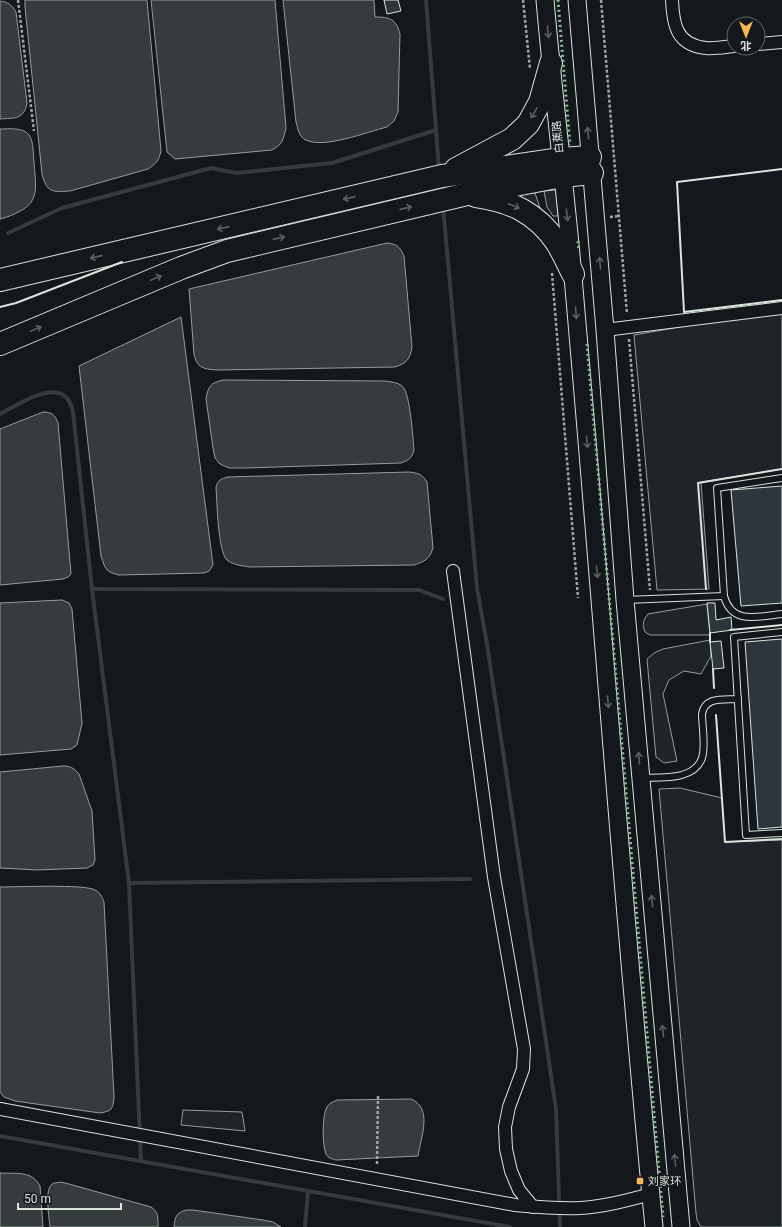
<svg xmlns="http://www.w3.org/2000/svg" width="782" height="1227" font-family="Roboto,'Noto Sans SC',sans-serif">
<rect width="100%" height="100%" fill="#14181c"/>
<g fill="#202428" stroke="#939e99">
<path d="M556,190L558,216H553L547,207L544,191Z"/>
<path d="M535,193L541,211L506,195Z"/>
<path d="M782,313V469L701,482L709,589L657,590L634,335L691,325Z"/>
<path d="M707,604L710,635H650L645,632C642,624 643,620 648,614Z"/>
<path d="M710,640L711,656L701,674L684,671L669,680L663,694L677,761L664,763L656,757L647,659L654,653L663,649Z"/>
<path d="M680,788L722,798L725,842L782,840V1227H701L697,1220L696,1213L659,789Z"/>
<path d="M183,1110L242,1112L245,1131L181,1125Z"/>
</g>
<g fill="#363b3e" stroke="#939e99">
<path d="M25,0H147L161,151C159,160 156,164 148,169L70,191C52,192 47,193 42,174L25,7Z"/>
<path d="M151,0H275L286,128C283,140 283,144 272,150L175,159L167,152Z"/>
<path d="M283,0H374L375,17C390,17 396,19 400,34L398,112L394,121L387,127C367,132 324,149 306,140C299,137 298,129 296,122Z"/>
<path d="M0,1C8,2 12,5 16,12L27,103C24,120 14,118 0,119Z"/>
<path d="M0,129C9,129 23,127 29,135C34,142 33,154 34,162C35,182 41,201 20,211C13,215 8,217 0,219Z"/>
<path d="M387,243C397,244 400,247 404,256L412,347C410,359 407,363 395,367L217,370C203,369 197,368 194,354L189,289Z"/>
<path d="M181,317L213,565L209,571L204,573L119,575C106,572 105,569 101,556L79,366Z"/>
<path d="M223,380L385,381C391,382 398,382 403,387C410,394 413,438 414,450C412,458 409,460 401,463L246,468H229L220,464L215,458L213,448L206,399C208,387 210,383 223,380Z"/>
<path d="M43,412C52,412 55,415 58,423L71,574L68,577L63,579L0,585V429Z"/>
<path d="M409,472C418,473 422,474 427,482L433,548C429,560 425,561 414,565L250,567C243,566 233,565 227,560C218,552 217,502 216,487C218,480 221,479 228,477Z"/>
<path d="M62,600L69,603L72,609L82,723L77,745L71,749L0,755V603Z"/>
<path d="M63,766C70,766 74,768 79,774L92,811L95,860L93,865L87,868L37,870L0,868V772Z"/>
<path d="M0,887C16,887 85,884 95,890C100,892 102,897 104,902L114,1097C113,1109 112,1111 100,1113L15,1101L4,1097L0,1092Z"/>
<path d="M411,1099C433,1108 421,1137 418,1156L336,1160C332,1159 328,1158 326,1154C322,1145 322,1115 327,1107C329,1103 333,1102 337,1100Z"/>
<path d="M0,1173C15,1174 32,1170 40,1186L43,1227H0Z"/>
<path d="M61,1182L69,1184L151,1207C159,1212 158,1219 158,1227H50C49,1218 45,1191 51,1185C54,1182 58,1183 61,1182Z"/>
<path d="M186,1210H193L263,1220L273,1222L281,1227H174C175,1217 176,1213 186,1210Z"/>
</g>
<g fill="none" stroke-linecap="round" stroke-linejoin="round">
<g stroke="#363b3e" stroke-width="4">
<path d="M426,0L439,169"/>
<path d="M443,206L477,588L487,644L556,1109L560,1227"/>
<path d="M8,233L62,208L211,168L236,173L332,163L436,130"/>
<path d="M0,414C21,403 65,372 73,412L92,589L129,883L141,1161"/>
<path d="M92,589L419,590L443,599"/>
<path d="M129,883L470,879"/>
<path d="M0,1136L510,1227"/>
<path d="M305,1227L308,1191"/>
</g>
</g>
<g fill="#2c363c" stroke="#d8e6dc">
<path d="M384,0H398L401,11L387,14Z"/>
<path d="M782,486V603L741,606L731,490Z"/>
<path d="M707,603H715L716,620L731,617L732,630L710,633Z"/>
<path d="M782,639V827L758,829L745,642Z"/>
<path d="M721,641L724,668L713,669L710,642Z"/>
</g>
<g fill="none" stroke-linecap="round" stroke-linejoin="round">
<defs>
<g id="lane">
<path d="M782,478L717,488L724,596C732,626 759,616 782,614"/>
<path d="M626,600L724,596"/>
<path d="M782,632L734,637L746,835L782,833"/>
<path d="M641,778C661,777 694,781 702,758C706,746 702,726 702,714C705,696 724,700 738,699"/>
</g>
<g id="street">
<path d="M672,0C673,24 676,45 706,48C715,49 725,47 734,46"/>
<path d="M758,44L782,42"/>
<path d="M605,330L782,308"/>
<path d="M453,571L494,877L524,1049L523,1069L509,1107L505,1127L506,1149L511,1171L519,1190L533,1207"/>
<path d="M0,1109L515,1205C537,1207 558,1209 580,1208C604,1207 628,1200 651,1194"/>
</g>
<g id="secondary">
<path d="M545,0C553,93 565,185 573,277C601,594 623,911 654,1227"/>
<path d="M577,0L605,330L625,600L681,1227"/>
</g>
<g id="highway">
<path d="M456,169L512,139L528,124L540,102L551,63"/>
<path d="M476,196C511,201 537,213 557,243C563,253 568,264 573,274"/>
<path d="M0,280L442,176L561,159L590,157"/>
<path d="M0,344L181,268L227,251L463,195L562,176L592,173"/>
</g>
</defs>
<use href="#lane" stroke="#d8e6dc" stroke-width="8"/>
<use href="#street" stroke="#d8e6dc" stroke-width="14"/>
<use href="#secondary" stroke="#d8e6dc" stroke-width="19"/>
<use href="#highway" stroke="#d8e6dc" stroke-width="24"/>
<g stroke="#9da8a2" stroke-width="2.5" stroke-dasharray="3 2" stroke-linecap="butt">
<path d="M18,0L34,131"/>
<path d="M523,0L530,69"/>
<path d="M601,0L627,314"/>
<path d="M610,217L619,216"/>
<path d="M552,273L578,598"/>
<path d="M629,339L650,590"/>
<path d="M377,1164L378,1096"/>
</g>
<use href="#lane" stroke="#14181c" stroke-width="6"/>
<use href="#street" stroke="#14181c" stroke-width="12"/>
<use href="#secondary" stroke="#14181c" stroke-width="17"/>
<use href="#highway" stroke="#14181c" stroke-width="22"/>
<g stroke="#8ac095" stroke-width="3" stroke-dasharray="2 3" stroke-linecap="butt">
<path d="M558,0L570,145"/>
<path d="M578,241L579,251"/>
<path d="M587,344L663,1217"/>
</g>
<g stroke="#d8e6dc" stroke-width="2">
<path d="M782,169L677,182L684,312L782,300"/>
<path d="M0,307L16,303L122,262"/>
<path d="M706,589L698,483L782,469"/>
<path d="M730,630L782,625"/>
<path d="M710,642V633"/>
<path d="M713,669L714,688"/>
<path d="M716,715L725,842L782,839"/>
</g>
</g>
<defs><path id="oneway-shaft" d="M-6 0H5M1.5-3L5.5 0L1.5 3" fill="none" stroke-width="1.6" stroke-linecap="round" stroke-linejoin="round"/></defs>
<g stroke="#59605f">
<use href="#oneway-shaft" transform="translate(548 32) rotate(85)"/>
<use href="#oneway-shaft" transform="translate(534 113) rotate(120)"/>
<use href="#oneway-shaft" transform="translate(588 133) rotate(-95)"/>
<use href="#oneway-shaft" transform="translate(349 198) rotate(167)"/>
<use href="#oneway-shaft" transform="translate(514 206) rotate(23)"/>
<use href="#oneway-shaft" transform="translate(406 208) rotate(-13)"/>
<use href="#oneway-shaft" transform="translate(567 215) rotate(84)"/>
<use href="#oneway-shaft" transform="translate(223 228) rotate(167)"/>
<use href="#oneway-shaft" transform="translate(279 238) rotate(-13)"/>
<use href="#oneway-shaft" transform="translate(96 257) rotate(167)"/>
<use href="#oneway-shaft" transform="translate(600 263) rotate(-95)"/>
<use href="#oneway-shaft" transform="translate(156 278) rotate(-23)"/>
<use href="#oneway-shaft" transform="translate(576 313) rotate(85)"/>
<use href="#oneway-shaft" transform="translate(36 329) rotate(-23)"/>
<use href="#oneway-shaft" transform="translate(587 442) rotate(85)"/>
<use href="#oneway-shaft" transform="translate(597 572) rotate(85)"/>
<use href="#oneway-shaft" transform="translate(608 702) rotate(85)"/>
<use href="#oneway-shaft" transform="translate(639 758) rotate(-95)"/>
<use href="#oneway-shaft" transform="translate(652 901) rotate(-95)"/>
<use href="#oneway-shaft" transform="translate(663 1031) rotate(-95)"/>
<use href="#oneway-shaft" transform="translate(675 1160) rotate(-95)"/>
</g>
<rect fill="#ffb74d" stroke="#14181c" stroke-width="1.5" x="636" y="1177" width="8" height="8" rx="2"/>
<g text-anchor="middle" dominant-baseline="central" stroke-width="3" stroke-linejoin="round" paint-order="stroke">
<g font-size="11" fill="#d8e6dc" stroke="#14181c">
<text transform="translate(558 137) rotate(-96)">白蕉路</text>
</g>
<g font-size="11" fill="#d8e6dc" stroke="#14181c" text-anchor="start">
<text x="648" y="1181">刘家环</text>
</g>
</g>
<g transform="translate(746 36) rotate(180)"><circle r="19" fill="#14181c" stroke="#626a69"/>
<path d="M0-3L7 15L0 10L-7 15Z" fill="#ffb74d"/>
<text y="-6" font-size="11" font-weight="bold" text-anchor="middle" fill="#d8e6dc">北</text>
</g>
<path d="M18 1203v6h103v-6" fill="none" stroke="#d8e6dc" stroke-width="2"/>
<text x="24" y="1203" font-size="12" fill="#d8e6dc" stroke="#14181c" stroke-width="3" paint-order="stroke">50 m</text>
</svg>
